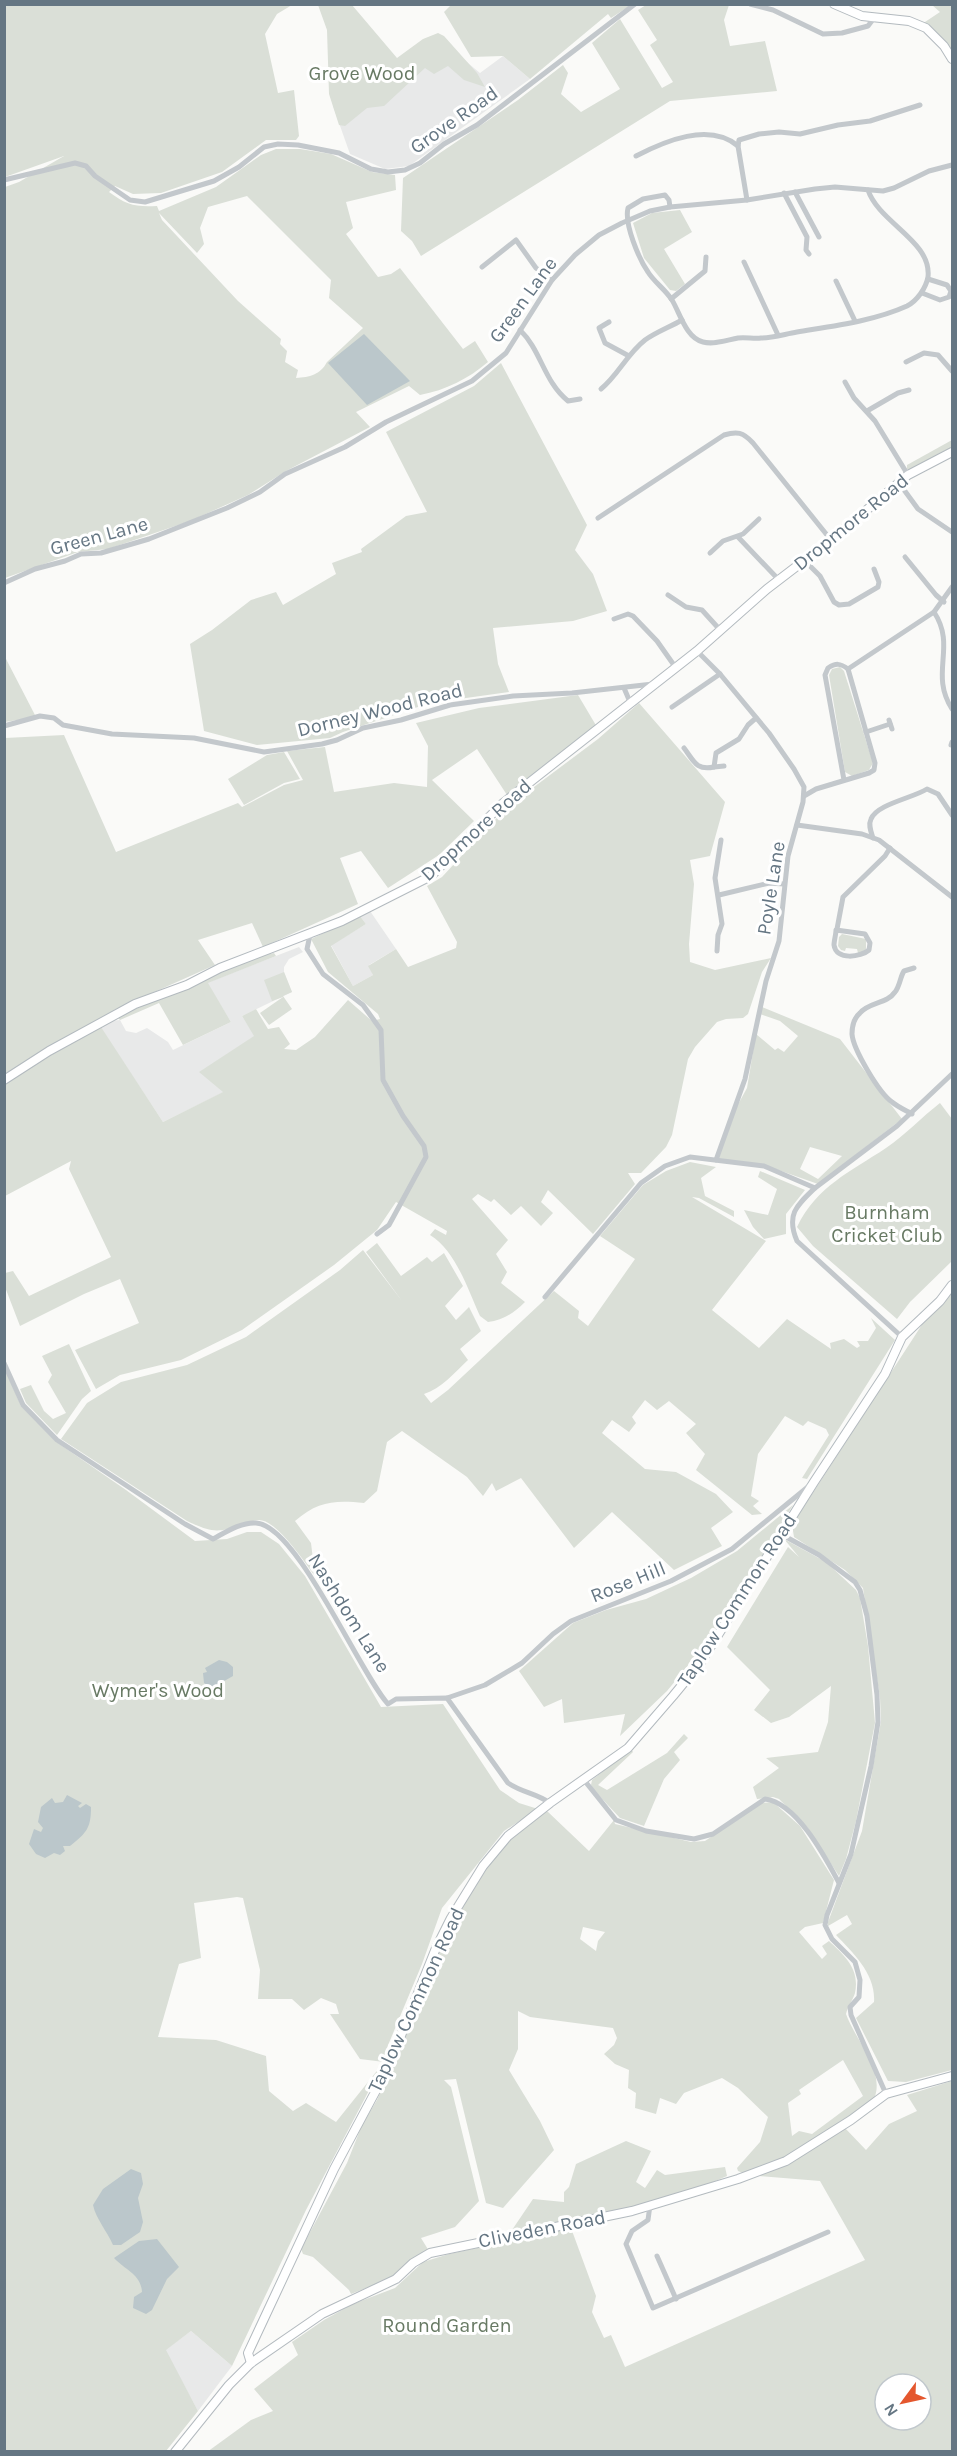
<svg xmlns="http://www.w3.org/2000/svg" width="957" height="2456" font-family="Karla,sans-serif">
<rect width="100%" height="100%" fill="#fafaf8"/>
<g fill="#e8e9e9">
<path d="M439,39L480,73L503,56L530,79L409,166L385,169L350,154L333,106Z"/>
<path d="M370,911L396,949L369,965L373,975L353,986L331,945L366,924L360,916Z"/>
<path d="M299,947L303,952L289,959L284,967V972L292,992L242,1016L255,1036L200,1072L224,1092L163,1122L100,1027L110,1021L120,1020L126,1031L136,1033L147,1028L168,1042L173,1050L231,1022L207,983Z"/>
<path d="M191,2331L232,2366L198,2411L165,2350Z"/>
</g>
<g fill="#dadfd7" fill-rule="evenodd">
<path d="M167,4L292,5L277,14L265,34L278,93L294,90L299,136L296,140H266L222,172L161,193L133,194L115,186L109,192C127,205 134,207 157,206L159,211L216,187L261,155L276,149H300L331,154L372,172L395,175L396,190L346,202L353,228L346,234L378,277L391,274L400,268L463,349L475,341L488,362C468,379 446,390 420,395L409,386L356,412L370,427L286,471L248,495L190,521L108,549L78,552L5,578V187L19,182L64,156L5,177L4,5ZM247,196L331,280L329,298L363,328L327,362C320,375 310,377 296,378L298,370L285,362L287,351L280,344L281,339L238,301L162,220L159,213L197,253L204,244L200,228L208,207Z"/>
<path d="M452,4L631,5L611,18L608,14L530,79L503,56L471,57L444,12Z"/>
<path d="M318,5H352L397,58L423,39L438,33L444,36L477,73L485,87L464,80L448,66L434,74L425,68L384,106L367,108L345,126L339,125L329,94L327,30Z"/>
<path d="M646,5H729L724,20L730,46L765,41L777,91L670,101L421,256L412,241L401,231L403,178L518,100L563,65L568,73L561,94L581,112L620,89L592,43L620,19L662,88L673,82L650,45L657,40L638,10Z"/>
<path d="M932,5H952V50L922,24L940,12Z"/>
<path d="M680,210L692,232L664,249L685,284L676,291L670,290L644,258L633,223L652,213Z"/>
<path d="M501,363L587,525L575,550L593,574L607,611L573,621L493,628L498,664L509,692L430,703L343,732L330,738L257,745L204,731L190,644L212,630L251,600L276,592L283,605L336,574L332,563L362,552L361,549L406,516L427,512L386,432L474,386Z"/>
<path d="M952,440V447L911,470L907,469V465Z"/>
<path d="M5,657L36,717L5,722Z"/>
<path d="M840,667L844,671L873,763L869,770L852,776L845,772L829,675L832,669Z"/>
<path d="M578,695L597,727L507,795L477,749L432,780L474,821L439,855L388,888L361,851L340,858L358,904L263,947L252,923L198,940L215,965L114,1010L110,1021L101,1027L163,1122L223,1092L199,1072L254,1036L242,1016L256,1009L268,1029L279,1027L290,1044L284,1049L296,1050L315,1037L348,1000L372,1021L380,1019L378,1014L328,972L311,939L360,916L366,924L331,946L353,986L373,975L368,966L396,949L408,967L456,948L457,942L427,886L442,877L506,808L598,739L639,703L725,802L710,856L690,860L694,884L689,944L690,962L715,970L771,958L762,972L748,1014L743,1018L726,1019L717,1022L695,1047L688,1059L672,1135L666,1147L641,1173H628L635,1184L593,1234L548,1190L541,1202L553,1213L541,1226L521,1206L511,1215L494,1199L491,1202L478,1194L472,1199L508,1240L496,1254L507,1272L501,1283L525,1302C514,1313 503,1320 488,1322L480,1316C468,1290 456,1251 430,1235L435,1229L446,1235L447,1231L396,1202L377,1230L334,1265L242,1330L181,1360L120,1375L96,1389L75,1350L139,1323L120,1279L84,1294L20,1326L5,1287V1273L13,1271L29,1296L111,1257L69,1169L71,1161L5,1196V738L64,735L116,852L238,803L242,807L284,785L303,780L287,751L325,747L334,792L394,783L427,787L428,746L416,723L479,708Z"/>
<path d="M284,752L300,779L284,783L244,805L228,779L267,755Z"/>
<path d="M842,934L866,939V949L861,953H858L857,949L846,948L845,951L841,950L838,946L839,937Z"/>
<path d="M274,953L276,956L208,983L231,1022L183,1045L159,1003L120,1020L118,1018L119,1014L254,957Z"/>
<path d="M284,972L292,992L283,996L292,1009L269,1025L260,1013L283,997L272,1001L264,980Z"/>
<path d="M762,1007L840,1039L902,1119L818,1184L764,1165L718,1159L736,1108L747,1088L756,1034L775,1050L778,1048L784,1052L798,1036L780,1021L760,1014ZM810,1147L842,1156L818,1179L800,1169Z"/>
<path d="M940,1103L952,1119V1261L910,1302L897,1319L813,1246L797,1227C817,1186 850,1172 886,1148C905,1135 922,1117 940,1103Z"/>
<path d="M690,1162L716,1167L701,1178L705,1196L734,1211V1217L699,1198L692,1197L766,1241L712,1310L759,1348L787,1319L831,1349L830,1343L844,1339L857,1348L860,1346L857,1341H868L876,1328L871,1318L895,1340L807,1479L802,1478L829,1435L826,1429L808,1421L803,1426L785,1416L758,1454L751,1496L759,1501L753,1506L762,1514L752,1515L696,1470L705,1454L686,1433L696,1424L669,1401L657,1410L645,1400L632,1417L636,1423L629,1432L612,1420L602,1433L645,1469L676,1472L716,1494L733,1512L711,1528L722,1546L674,1570L612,1512L574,1548L521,1478L496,1491L492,1483L483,1496L467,1477L402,1431L387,1442L377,1491L364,1503C335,1500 318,1501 295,1521L311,1543L315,1576C305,1563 277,1520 259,1520C254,1520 246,1524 241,1526C215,1533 211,1532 187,1521L61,1439L87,1403L121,1382L187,1365L246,1337L340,1270L363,1250L402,1301L366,1252L377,1243L401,1276L427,1257L432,1262L444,1253L463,1286L445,1306L456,1320L469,1307L481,1331L460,1349L468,1360C455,1372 441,1389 424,1394L431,1403L448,1390L554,1291L579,1311L578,1318L588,1326L635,1259L600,1236L643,1185L666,1171Z"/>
<path d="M760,1171L805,1190L786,1214V1234L764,1239L753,1227L744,1210L768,1215L777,1189L758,1177Z"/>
<path d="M952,1290V2070L906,2082L888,2081L856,2018L874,2002C876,1974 853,1953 836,1935L852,1924L847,1915L828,1926V1922L862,1831L881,1721L880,1698L863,1588L845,1570L794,1537L792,1525L925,1320Z"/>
<path d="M69,1344L91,1391L82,1399L57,1435L26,1403L20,1389L31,1385L44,1411L53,1419L66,1413L48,1382L52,1375L42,1356Z"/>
<path d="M4,1367L21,1406L55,1441L126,1490L195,1541L227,1539L247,1532H261L279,1544L305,1576L381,1707L443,1704L500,1790L519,1803L538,1809L504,1831L442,1908L422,1964L386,2050L384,2062L306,2210L232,2366L191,2331L166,2350L198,2411L166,2451H5ZM237,1897L243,1898L260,1970L258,1999H292L304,2010L321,1998L336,2004L339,2014H330L360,2059L384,2062L336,2122L306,2103L293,2111L269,2091L266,2056L216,2040L158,2037L179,1964L201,1958L194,1903Z"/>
<path d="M793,1505L780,1526L754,1585L667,1691L620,1736L625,1714L564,1723L562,1699L544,1707L519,1671L573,1623L606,1610L646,1599L691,1578L737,1551Z"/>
<path d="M784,1539L826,1562L856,1590L860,1598L868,1646L875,1723L856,1821L846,1859L839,1876L808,1828L779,1799L773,1797L757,1799L753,1787L779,1768L766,1758L818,1752L828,1722L831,1686L789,1717L771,1723L754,1710L770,1690L727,1647L788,1547L799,1557Z"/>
<path d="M684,1734L688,1738L674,1752L680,1760L664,1779L644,1826L620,1818L593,1789L591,1785L592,1780L631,1749L633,1752L598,1785L607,1790L667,1753Z"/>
<path d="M773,1802L800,1826L834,1880L823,1923L805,1927L799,1932L822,1959L827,1954L822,1946L829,1941C845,1956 860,1969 855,1993C853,2000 848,2006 846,2014C855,2040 886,2071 874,2099L786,2158L743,2173L738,2171L737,2168L760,2142L768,2117L738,2088L722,2078L684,2093L676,2104L660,2098L656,2114L635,2108L636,2093L628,2088L629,2070L615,2064L604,2054L614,2045L617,2038L613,2028L530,2017L518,2011V2049L509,2070L540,2121L554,2150L503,2208L486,2203L456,2079L444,2080L451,2087L479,2201L455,2227L421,2238L429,2251L389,2279L351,2294L349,2290L313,2257L303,2254L301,2249L347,2163L362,2125L377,2100L419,2003L442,1940L456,1912L491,1861L509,1839L547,1811L589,1851L614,1820L615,1824L691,1842L705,1841L762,1803ZM583,1927L605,1932L598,1941L596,1951L580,1939ZM843,2060L863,2096L812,2134L799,2131L792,2136L788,2103L801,2094L799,2090Z"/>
<path d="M952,2081V2451L207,2452L251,2420L273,2411L254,2389L298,2355L292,2342L324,2320L353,2304L395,2288L423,2262L449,2254L571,2228L596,2296L592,2312L604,2338L611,2335L625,2367L865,2260L820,2181L759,2176L789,2163L844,2127L866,2150L889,2124L917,2111L907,2095ZM885,2384H921V2420H885Z"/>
<path d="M626,2141L651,2151L636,2182L645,2188L657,2170L665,2175L725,2167L727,2176L646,2211L630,2216L512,2230L533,2199L564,2202V2192L569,2187L576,2164Z"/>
</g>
<g fill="#bbc7cb">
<path d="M364,334L410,381L367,405L328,363Z"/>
<path d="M219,1660L227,1662L233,1667V1676L212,1688L204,1683L203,1673L207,1672L205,1668Z"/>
<path d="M67,1795L82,1803L78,1806L80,1808L86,1804L91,1807C91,1829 86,1833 70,1846H63L65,1851L60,1855L54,1853L45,1858L36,1854L29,1844L34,1829L41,1832L43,1828L38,1822L41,1807L52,1798L55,1803L63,1802Z"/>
<path d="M131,2169L141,2173L143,2184L138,2198L143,2222L140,2232L121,2245H113C107,2231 96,2219 93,2205L103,2189Z"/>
<path d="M157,2239L179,2267L167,2279L152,2310L146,2314L133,2308L134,2297L142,2292C141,2274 125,2270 114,2258L139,2241Z"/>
</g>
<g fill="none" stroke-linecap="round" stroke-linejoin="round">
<defs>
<g id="secondary">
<path d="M834,4L862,16L909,21L926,28L944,46L952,59"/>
<path d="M4,1080L49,1051L135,1004L187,985L220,968L342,921L431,876L502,804L697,651L767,589L831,540L908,475L952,452"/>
<path d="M251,2363L248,2353L334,2169L388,2068L436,1948L451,1918L483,1866L508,1836L550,1803L628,1748L673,1696L701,1662L814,1482L885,1374L902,1337L940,1301L952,1285"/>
<path d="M175,2452L229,2385L251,2363L322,2314L396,2279L413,2263L430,2253L632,2211L738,2179L786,2161L851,2120L886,2094L952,2076"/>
</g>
</defs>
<use href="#secondary" stroke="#b3babf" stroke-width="10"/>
<g stroke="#c3c8cc" stroke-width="5">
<path d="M750,4L773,10L823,34L842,33L868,26L874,18"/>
<path d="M636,156C665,141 709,122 738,146"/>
<path d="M4,180L75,163L86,166L95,176L130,200L145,202L214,181L239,167L264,147L278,144L298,145L339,153L371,169L388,172L405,170L420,163L444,144L477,125L635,4"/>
<path d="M795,192L819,237"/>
<path d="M784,193L807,237L806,250L809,254"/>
<path d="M747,200L738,146L739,140L759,134L779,132L800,134L838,125L870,121L920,105"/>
<path d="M670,207L669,200L665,195L643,199L628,208C624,224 639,259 648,272C654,282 665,289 672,300C680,313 686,338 703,342C714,345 727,340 738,338C746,337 754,339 761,338C773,338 785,334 797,332C833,326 874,321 907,306C917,301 926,288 928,277C932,241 879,223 868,190"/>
<path d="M744,262L778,335"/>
<path d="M482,267L516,240L536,268L552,280"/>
<path d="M836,281L855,321"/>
<path d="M922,293L940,300L949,297L951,291L947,285L928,279"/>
<path d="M671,299L705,271L706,257"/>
<path d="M609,322L599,328L605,343L629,356"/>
<path d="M520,330C541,350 544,382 568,401L580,399"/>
<path d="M906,362L924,353L938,355L952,371"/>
<path d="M845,382L854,398L875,421L908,475"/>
<path d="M601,389C618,375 627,354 645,340C656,332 670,327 682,320"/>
<path d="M867,411L898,393L909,390"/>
<path d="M899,483L918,509L952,532"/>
<path d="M598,518L724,435C737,431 743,432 753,443L831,540"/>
<path d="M738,537L779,580"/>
<path d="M710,553L723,541L743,534L759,519"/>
<path d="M905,557L936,595L944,602"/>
<path d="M804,560L820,576L834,602L839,605L849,604L878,587L879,582L874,569"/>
<path d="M4,583L35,569L65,561L81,554L101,553L149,539L227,508L260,492L285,474L345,447L386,422L472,381L506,353L552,280L575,255L599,235L622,223L650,211L670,207L747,200L815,189L835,187L883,191L894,188L929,171L952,165"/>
<path d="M668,595L686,607L702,610L721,631"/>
<path d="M934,612C957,647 929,673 952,709"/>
<path d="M614,619L628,614L633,616L657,641L676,668"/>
<path d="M697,651L720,674L769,733L794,769L804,787L803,802L788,856L779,941L766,981L745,1079L716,1160"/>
<path d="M848,669L934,612L952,587"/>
<path d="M624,688L630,702"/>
<path d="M672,707L720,674"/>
<path d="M889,720L892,729"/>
<path d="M4,726L40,716L54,718L63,725L112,734L194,738L264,752L322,744L337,740L363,728L401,720L450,705L513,696L572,693L653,684"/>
<path d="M866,732L890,724"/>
<path d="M951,745L952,742"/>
<path d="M684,748C694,761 696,771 714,767L716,753L739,739L748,725L756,718"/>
<path d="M714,767L724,766"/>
<path d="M804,796L816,789L869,773L874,770L875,763L848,669C840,663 836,663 828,668L825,675L844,780"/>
<path d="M797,825L862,834L879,840L952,897"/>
<path d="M873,838C871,832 868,825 871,819C877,804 913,798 927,789L938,794L952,815"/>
<path d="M719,895L769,883L784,884"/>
<path d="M836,930L865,934L870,943L869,950C861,957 836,961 834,945C834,941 836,934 836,930L837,929L843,897L885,856L890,848"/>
<path d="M310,935L307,949L323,974L363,1005L381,1030L383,1080L403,1116L424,1146L426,1157L389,1225L377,1234"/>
<path d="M717,951L718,935L722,924L715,878L721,840"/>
<path d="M912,1114C905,1110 898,1107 892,1102C879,1093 853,1049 852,1034C852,1027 854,1018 860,1013C869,1002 887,1004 895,992C900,986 900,977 904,971L914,968"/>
<path d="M545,1297L641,1183L665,1166L690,1157L764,1166L815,1188"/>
<path d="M902,1337L797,1241C786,1215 796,1206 815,1188L897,1126L952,1074"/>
<path d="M4,1363L23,1405L57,1440L185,1524L213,1539C226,1532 241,1522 256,1523C297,1525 359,1672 388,1704L396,1699L447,1698L508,1783C523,1793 536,1793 550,1803"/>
<path d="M785,1527L788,1538L819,1555L855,1582L860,1590L867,1616L877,1695L878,1722L871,1766L851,1854L827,1915L825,1925L832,1939L855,1962L860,1980L859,1997L850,2007L851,2015L886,2094"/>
<path d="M447,1698L485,1685L522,1663L553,1634L571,1621L671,1581L732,1549L809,1486"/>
<path d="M584,1780L616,1820L646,1831L694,1839L713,1834L765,1799C797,1803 825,1857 839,1883"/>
<path d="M650,2205L648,2220L632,2231L626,2244L653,2308L828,2232"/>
<path d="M657,2256L676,2299"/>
</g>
<use href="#secondary" stroke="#fff" stroke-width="8"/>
</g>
<g text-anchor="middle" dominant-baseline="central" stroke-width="6" stroke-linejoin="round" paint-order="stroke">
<g font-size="20" fill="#687a64" stroke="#fff">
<text x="362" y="73">Grove Wood</text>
<text x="887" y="1212">Burnham<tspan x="887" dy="23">Cricket Club</tspan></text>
<text x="158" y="1690">Wymer's Wood</text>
<text x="447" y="2325">Round Garden</text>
</g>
<g font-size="20" fill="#657683" stroke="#fff">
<text transform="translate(454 120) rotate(-35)">Grove Road</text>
<text transform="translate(523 300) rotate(-54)">Green Lane</text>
<text transform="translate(851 522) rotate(-39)">Dropmore Road</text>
<text transform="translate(99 536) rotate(-15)">Green Lane</text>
<text transform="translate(380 710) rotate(-14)">Dorney Wood Road</text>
<text transform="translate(476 830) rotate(-42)">Dropmore Road</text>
<text transform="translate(771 888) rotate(-81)">Poyle Lane</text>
<text transform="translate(628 1582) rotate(-22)">Rose Hill</text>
<text transform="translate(737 1600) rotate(-57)">Taplow Common Road</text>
<text transform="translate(349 1613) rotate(58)">Nashdom Lane</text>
<text transform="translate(416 2000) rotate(-65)">Taplow Common Road</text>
<text transform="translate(542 2229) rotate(-11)">Cliveden Road</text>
</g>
</g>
<rect width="957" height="2456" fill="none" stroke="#657683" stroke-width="12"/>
<g transform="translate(903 2402) rotate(237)"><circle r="28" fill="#ffffff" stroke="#c1c8cd" stroke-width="1.5"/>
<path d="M0-4.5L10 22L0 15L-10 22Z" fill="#e4572e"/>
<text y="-9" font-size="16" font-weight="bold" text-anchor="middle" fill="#657683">N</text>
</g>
</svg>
